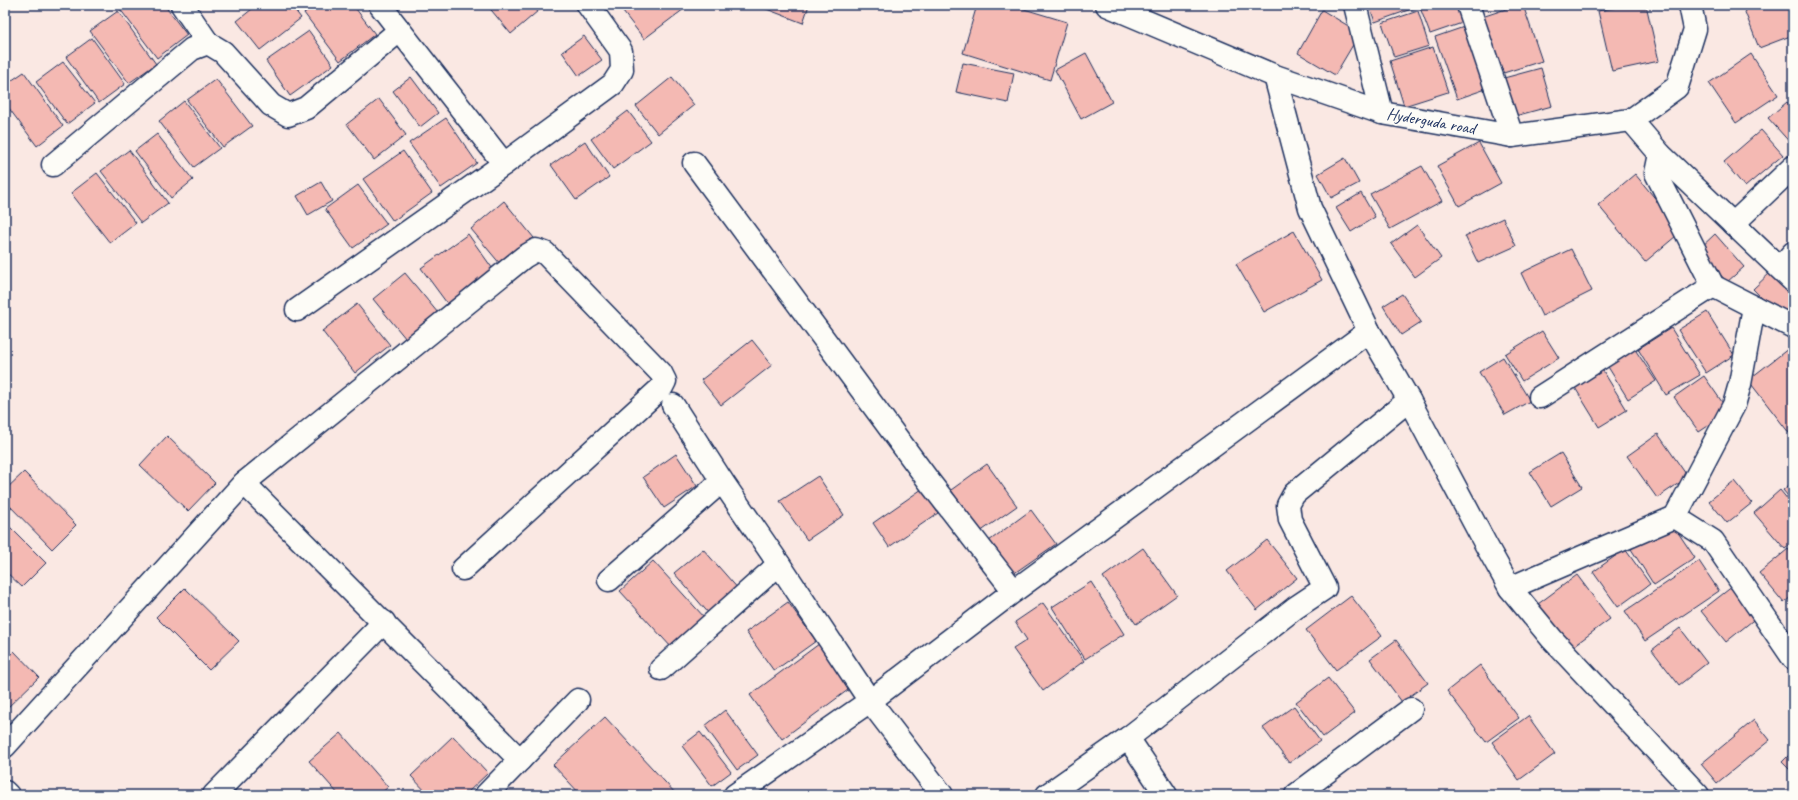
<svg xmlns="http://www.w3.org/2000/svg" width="1798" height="800" font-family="Caveat,sans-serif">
<rect width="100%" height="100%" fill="#fae8e3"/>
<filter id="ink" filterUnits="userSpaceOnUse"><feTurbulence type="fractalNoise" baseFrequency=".025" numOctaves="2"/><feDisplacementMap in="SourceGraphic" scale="8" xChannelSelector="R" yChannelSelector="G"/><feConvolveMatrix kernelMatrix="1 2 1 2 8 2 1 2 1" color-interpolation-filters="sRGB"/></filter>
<g filter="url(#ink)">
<g fill="#f4b9b3" stroke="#1b2f5e">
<path d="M117,5H164L187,35L157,58Z"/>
<path d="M257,5H291L301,18L260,50L237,21Z"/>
<path d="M315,5H353L375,34L340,61L304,13Z"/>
<path d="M487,5H545L511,34Z"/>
<path d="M632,5H681L684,9L644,39L623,12Z"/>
<path d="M756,5H809L803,23Z"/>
<path d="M977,5H1011L1067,22L1050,80L963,53Z"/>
<path d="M1369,5H1416L1417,7L1375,22Z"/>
<path d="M1419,5H1459L1465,22L1430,34Z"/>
<path d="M1518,5H1523L1542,61L1497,75L1479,18Z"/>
<path d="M1628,5H1646L1659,61L1612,71L1598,11Z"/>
<path d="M1749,5H1793V35L1759,48L1743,7Z"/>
<path d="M1322,10L1360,33L1335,75L1298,53Z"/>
<path d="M118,11L156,64L129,83L90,31Z"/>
<path d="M1418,11L1429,46L1394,57L1382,23Z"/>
<path d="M1464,27L1486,89L1457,99L1435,37Z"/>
<path d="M309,31L333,65L290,96L266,61Z"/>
<path d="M584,36L602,60L579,76L562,52Z"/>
<path d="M92,38L125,84L99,103L66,57Z"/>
<path d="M1433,47L1448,92L1404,106L1390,61Z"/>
<path d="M1086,53L1112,102L1081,119L1055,70Z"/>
<path d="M1751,54L1778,95L1736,123L1709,83Z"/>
<path d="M63,62L95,103L67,124L36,82Z"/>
<path d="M963,63L1014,73L1008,103L956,92Z"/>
<path d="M1541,68L1552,106L1515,116L1504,78Z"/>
<path d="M24,72L63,126L37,146L5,103V85Z"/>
<path d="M411,77L438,113L420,127L393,91Z"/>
<path d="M672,77L694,105L658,134L636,106Z"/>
<path d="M216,79L252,126L223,147L187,100Z"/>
<path d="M379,99L406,135L374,160L347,124Z"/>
<path d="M184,101L220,148L194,167L159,121Z"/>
<path d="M1787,102L1793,109V146L1768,118Z"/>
<path d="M628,111L651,141L613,169L591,139Z"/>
<path d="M446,118L477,163L441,188L409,143Z"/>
<path d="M1761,130L1783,155L1745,187L1724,162Z"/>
<path d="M157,134L193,180L171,198L135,151Z"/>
<path d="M585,141L609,177L576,200L551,165Z"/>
<path d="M1479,143L1501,183L1459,206L1437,166Z"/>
<path d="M129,150L168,203L141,223L101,171Z"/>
<path d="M403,151L432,193L393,221L363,179Z"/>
<path d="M1345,158L1359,183L1331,198L1318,174Z"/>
<path d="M1422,166L1442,201L1390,229L1370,194Z"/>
<path d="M97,173L136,223L110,243L71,193Z"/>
<path d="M1635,174L1682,231L1645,262L1598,205Z"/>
<path d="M321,182L332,201L308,215L297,196Z"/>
<path d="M358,185L387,224L353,248L325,209Z"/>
<path d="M1361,193L1375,217L1351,232L1336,208Z"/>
<path d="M504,201L534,238L501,265L471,229Z"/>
<path d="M1503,218L1516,246L1478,263L1465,236Z"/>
<path d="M1417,225L1441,258L1415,277L1391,244Z"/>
<path d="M1294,231L1322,280L1264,312L1236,264Z"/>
<path d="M468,234L495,272L449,306L421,268Z"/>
<path d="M1715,234L1744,267L1727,282L1698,250Z"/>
<path d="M1571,249L1592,291L1542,316L1521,273Z"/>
<path d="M1772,271L1793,293V306L1781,318L1753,289Z"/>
<path d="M405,273L438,313L406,339L373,299Z"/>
<path d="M1402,294L1421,322L1401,335L1383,306Z"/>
<path d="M357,304L390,345L355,373L322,331Z"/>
<path d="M1707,312L1734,355L1706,373L1678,330Z"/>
<path d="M1671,328L1700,375L1666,395L1638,349Z"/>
<path d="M1542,331L1559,358L1522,381L1505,354Z"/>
<path d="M752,340L772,365L721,405L701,380Z"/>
<path d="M1632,345L1656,381L1628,399L1605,362Z"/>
<path d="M1793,345V438L1748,380Z"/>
<path d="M1503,357L1530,401L1505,415L1479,372Z"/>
<path d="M1602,369L1627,410L1599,427L1574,386Z"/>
<path d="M1704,376L1729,412L1699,432L1674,397Z"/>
<path d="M1658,434L1688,477L1657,498L1627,456Z"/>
<path d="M167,436L215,483L188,511L140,465Z"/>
<path d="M1561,453L1582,487L1551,506L1530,472Z"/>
<path d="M676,454L697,486L664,508L643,477Z"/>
<path d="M987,464L1017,506L980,532L951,490Z"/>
<path d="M24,472L76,525L52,549L5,501V490Z"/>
<path d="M818,476L844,515L807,540L780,501Z"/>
<path d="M1734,481L1752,503L1727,523L1709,501Z"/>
<path d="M1793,482V502L1783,490Z"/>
<path d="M922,489L938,513L889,547L873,523Z"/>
<path d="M1780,490L1793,506V542L1785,549L1754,513Z"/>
<path d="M1031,510L1056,544L1013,574L989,541Z"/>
<path d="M5,522L46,563L22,587L5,571Z"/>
<path d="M1671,522L1695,558L1654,585L1631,549Z"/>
<path d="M1267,540L1297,578L1257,610L1227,571Z"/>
<path d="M1143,548L1177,595L1136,624L1103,577Z"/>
<path d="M703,549L740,591L711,616L674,573Z"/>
<path d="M1625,549L1650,584L1618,607L1593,572Z"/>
<path d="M1788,549L1793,555V595L1784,603L1759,573Z"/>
<path d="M653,561L705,618L672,648L620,591Z"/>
<path d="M1699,561L1719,591L1645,641L1625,611Z"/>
<path d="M1577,575L1610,619L1571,648L1538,604Z"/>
<path d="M1091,582L1124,634L1085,659L1052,607Z"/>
<path d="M1733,586L1757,617L1726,642L1701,611Z"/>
<path d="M185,588L239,641L209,670L156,617Z"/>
<path d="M1351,596L1382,636L1336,670L1306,630Z"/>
<path d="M788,602L816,641L774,671L746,632Z"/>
<path d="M1043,603L1084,661L1043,691L1013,649L1027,640L1015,622Z"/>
<path d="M1680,628L1707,663L1679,685L1652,650Z"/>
<path d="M1396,640L1428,683L1402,702L1370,659Z"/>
<path d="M823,641L856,684L782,739L750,695Z"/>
<path d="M14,651L39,677L5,710V660Z"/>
<path d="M1480,665L1519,718L1486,742L1447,691Z"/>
<path d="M1328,678L1355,713L1323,737L1296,702Z"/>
<path d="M1294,706L1320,741L1289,763L1263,728Z"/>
<path d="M725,710L758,755L737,770L705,726Z"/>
<path d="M1528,716L1555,754L1519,780L1492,742Z"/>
<path d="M605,717L677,795H581L553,765Z"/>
<path d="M1754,720L1770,740L1717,783L1701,764Z"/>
<path d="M700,732L731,772L712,786L682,746Z"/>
<path d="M341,733L388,787L379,795H339L309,761Z"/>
<path d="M453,736L488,773L465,795H429L411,776Z"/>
<path d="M1793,751V773L1782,762Z"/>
</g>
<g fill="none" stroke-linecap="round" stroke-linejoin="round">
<defs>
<g id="minor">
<path d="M182,5L208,43"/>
<path d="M380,5L504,164"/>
<path d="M1107,5L1275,76L1382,113L1512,136L1631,120L1677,87L1695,29L1690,5"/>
<path d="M1355,5L1382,113"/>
<path d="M1468,5L1512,136"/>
<path d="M1275,76L1310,208L1369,331L1409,400L1486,545L1510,588L1552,639L1698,795"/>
<path d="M1631,120L1660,154L1793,281"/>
<path d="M1660,154L1656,173L1713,286L1793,327"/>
<path d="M694,163L931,484L1014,591"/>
<path d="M53,165L192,49L208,43L223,52L271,105L288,115L306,108L399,31"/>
<path d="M1733,224L1793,167"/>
<path d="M1780,268L1793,253"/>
<path d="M297,310L504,164L613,84L622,70L621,51L588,5"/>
<path d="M1540,397L1713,286"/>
<path d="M673,405L722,481L779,564L870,701L942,795"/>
<path d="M244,483L520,760"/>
<path d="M1675,517L1713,541L1793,658"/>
<path d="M609,580L722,481"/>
<path d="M1510,588L1675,517L1734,405L1740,384L1754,307"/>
<path d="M661,669L779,564"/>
<path d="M1128,738L1166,795"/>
<path d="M5,746L244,483L524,257L536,250L545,253L661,373L665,381L662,387L463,569"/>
<path d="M5,792L8,795"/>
<path d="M214,795L384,622"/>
<path d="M486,795L578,700"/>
<path d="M735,795L870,701L1014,591L1369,331"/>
<path d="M1047,795L1128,738L1295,608L1325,588L1290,520L1288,505L1294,494L1409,400"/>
<path d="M1296,795L1411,709"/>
</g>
</defs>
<use href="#minor" stroke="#1b2f5e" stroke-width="25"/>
<use href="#minor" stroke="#fdfcf7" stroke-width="22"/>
</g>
</g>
<g text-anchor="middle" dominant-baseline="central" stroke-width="3.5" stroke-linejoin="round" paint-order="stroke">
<g font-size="17" fill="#1b2f5e" stroke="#fdfcf7">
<text transform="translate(1431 121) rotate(10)">Hyderguda road</text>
</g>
</g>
<rect width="1798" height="800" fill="none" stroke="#fdfcf7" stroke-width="20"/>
<rect x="10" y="10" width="1778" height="780" fill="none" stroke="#1b2f5e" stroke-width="1.5" filter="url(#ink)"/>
</svg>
